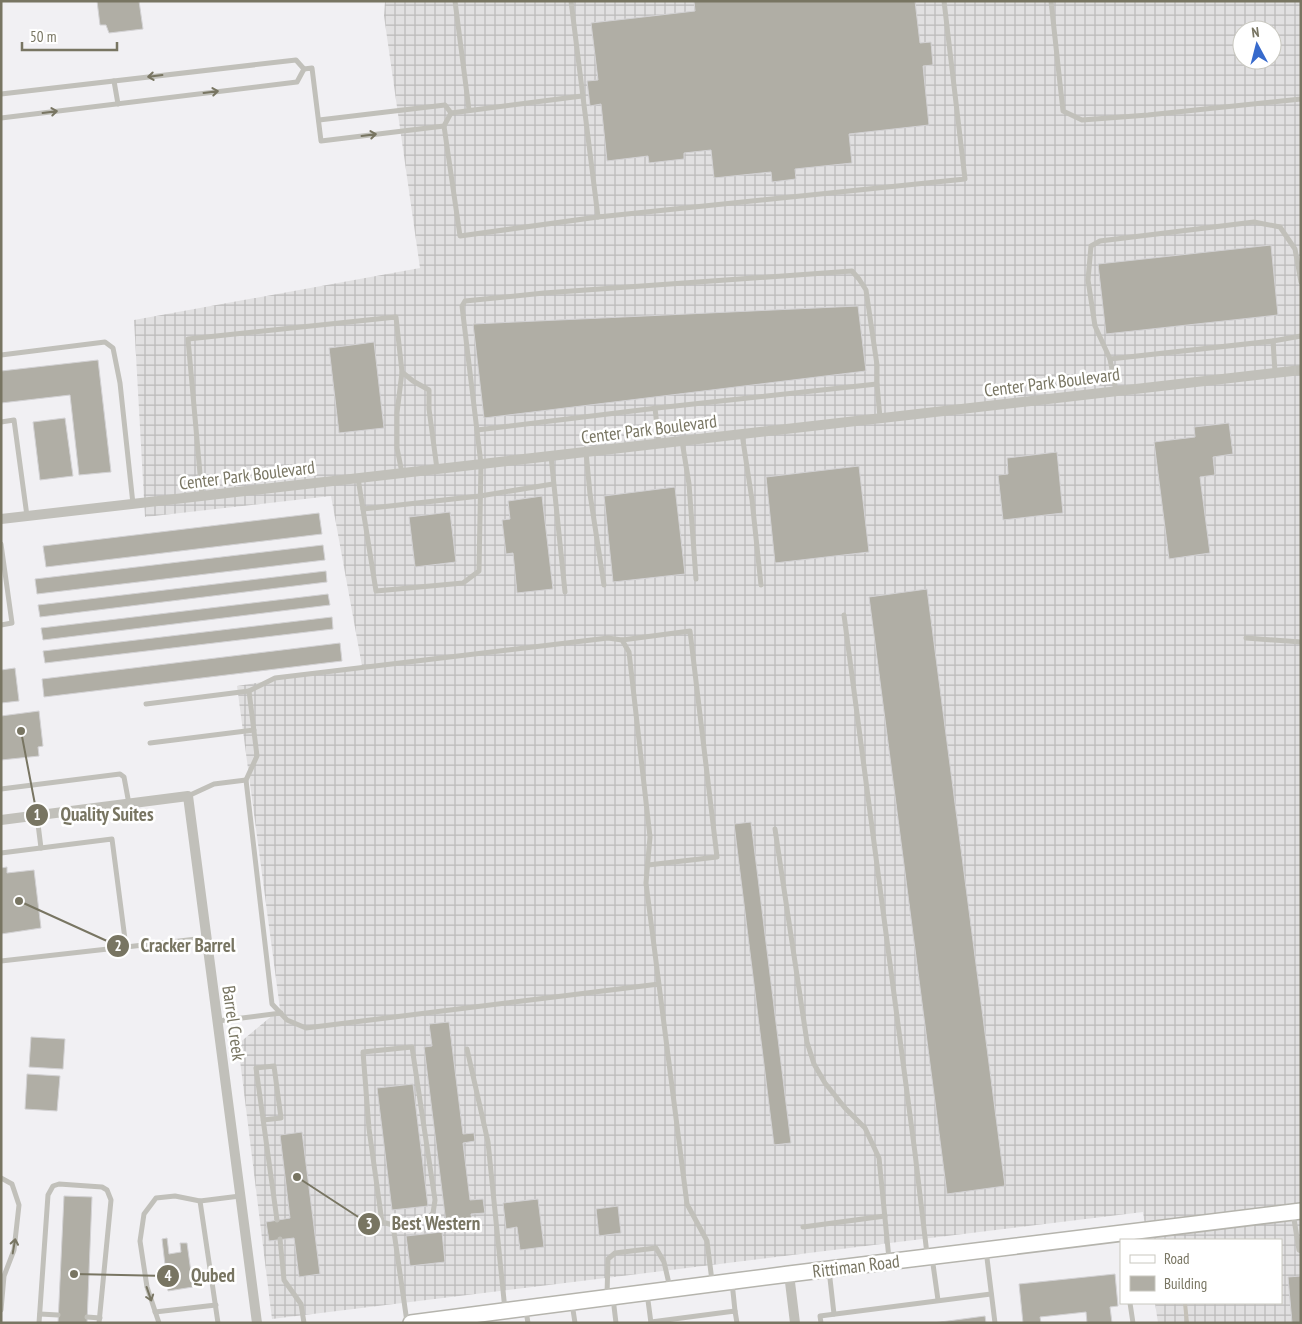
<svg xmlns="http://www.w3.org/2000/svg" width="1302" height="1324" font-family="'PT Sans Narrow',sans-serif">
<defs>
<pattern id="industrial-grid" width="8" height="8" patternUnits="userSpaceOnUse" patternTransform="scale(1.25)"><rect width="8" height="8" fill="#e1e0e1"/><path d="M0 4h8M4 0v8" fill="none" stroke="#bbbaba"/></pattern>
</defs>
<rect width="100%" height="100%" fill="#f1f0f3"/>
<path fill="url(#industrial-grid)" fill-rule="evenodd" d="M385,1H1301V1323H1158L1155,1303H1281V1240H1147L1143,1212L272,1319L238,1044L280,1009L237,686L362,666L331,496L145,517L134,320L420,268L384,16ZM1242,30H1272V60H1242Z"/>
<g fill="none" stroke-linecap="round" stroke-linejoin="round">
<path stroke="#c5c1b8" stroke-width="4" d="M1185,1303L1187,1323"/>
</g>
<g fill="#b0aea5" stroke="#d3d2d4">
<path d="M97,1H139L143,29L109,33L106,25H100Z"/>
<path d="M694,1H915L920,43L931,42L933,65L923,66L929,125L849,134L852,163L795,169L796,179L772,182L771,172L714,178L711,150L684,153V159L649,163L648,156L607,161L601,104L590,106L587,81L598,80L591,23L695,11Z"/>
<path d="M1271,245L1278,315L1106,334L1098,264Z"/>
<path d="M858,306L866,371L484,418L473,324Z"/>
<path d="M374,342L384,428L339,433L329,348Z"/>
<path d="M98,360L111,472L79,475L70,395L1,403V371Z"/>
<path d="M65,418L73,476L40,480L33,422Z"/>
<path d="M1229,423L1233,454L1213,457L1215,475L1200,477L1210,553L1169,559L1154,442L1195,437L1194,427Z"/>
<path d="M1057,452L1063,513L1003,520L998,475L1008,474L1007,458Z"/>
<path d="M859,466L869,552L775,563L766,477Z"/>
<path d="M675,487L685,574L613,582L604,496Z"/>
<path d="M542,496L553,589L517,593L513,553L506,554L502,520L510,519L508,501Z"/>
<path d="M450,512L456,562L415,567L409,517Z"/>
<path d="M319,513L322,534L46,567L43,546Z"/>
<path d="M323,545L325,560L37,594L35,579Z"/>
<path d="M326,571L327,582L40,617L38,605Z"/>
<path d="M927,589L1005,1186L947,1194L869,597Z"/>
<path d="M328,594L330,605L43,640L41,628Z"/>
<path d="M332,617L333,629L45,663L43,651Z"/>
<path d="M340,643L342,661L44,697L42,679Z"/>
<path d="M15,668L19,701L1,703V670Z"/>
<path d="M39,711L43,746L38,747L39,756L1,760V716Z"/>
<path d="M751,822L791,1143L774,1145L734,824Z"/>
<path d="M7,867V873L34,870L41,928L1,934V868Z"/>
<path d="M449,1022L463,1134L474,1133L475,1141L463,1143L470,1200L483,1199L485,1213L471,1214L473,1228L447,1231L424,1047L432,1046L429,1024Z"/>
<path d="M31,1037L65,1039L63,1069L29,1067Z"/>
<path d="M27,1074L60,1076L57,1111L25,1109Z"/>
<path d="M413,1084L428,1206L392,1210L377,1088Z"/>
<path d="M302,1132L320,1274L299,1277L294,1238L269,1241L266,1222L290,1218L280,1135Z"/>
<path d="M64,1196L92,1197L87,1323H58Z"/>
<path d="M538,1199L544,1247L520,1250L517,1227L506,1229L503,1203Z"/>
<path d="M618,1206L621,1233L599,1236L596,1209Z"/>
<path d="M442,1232L445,1262L410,1266L406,1236Z"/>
<path d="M167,1238L169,1254L181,1252L180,1243H187L193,1287L168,1291L162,1239Z"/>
<path d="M1115,1274L1118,1306L1110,1307L1112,1323H1087L1086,1312L1040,1317L1041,1323H1023L1019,1284Z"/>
<path d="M1301,1276V1323H1292L1288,1277Z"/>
<path d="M985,1316L986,1323H933Z"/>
</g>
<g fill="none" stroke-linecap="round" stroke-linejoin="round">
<defs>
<path id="secondary" d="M411,1323L789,1274L1301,1211"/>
</defs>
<use href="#secondary" stroke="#b5b4ad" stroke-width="18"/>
<g stroke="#c1c0ba" stroke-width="5">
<path d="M455,1L469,110"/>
<path d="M571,1L598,217"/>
<path d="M1051,1L1063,111L1082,120L1148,115L1301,99"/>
<path d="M304,69L312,68L321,141L444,126L451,113L582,96"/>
<path d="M114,81L118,104"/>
<path d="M1,94L296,60L304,69"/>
<path d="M1,118L297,82L304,69"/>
<path d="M319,120L445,105L451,113"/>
<path d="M444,126L460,236L598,217L965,179L944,1"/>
<path d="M1,355L105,342L113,348L120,383L133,504"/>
<path d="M1110,359L1273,341"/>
<path d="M402,372L397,413V448L402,473"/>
<path d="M1275,372L1273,341L1301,336"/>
<path d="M1116,391L1110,359L1095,326L1088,280L1091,246L1100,241L1254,222L1280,227L1295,249L1301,282"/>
<path d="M655,408L659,444"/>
<path d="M1,422L14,420L27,516"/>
<path d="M477,430L657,408L877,384"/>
<path d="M742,434L752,500L761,585"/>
<path d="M682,441L689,484L696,579"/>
<path d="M586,452L590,494L604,585"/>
<path d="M551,456L565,592"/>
<path d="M358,478L376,591L463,583L479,571L481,464L462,306L465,301L544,293L852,271L859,279L866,290L877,365V384L880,418"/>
<path d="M202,496L188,339L396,317L402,372L413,381L429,390V409L437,469"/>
<path d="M363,509L480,496L553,484"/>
<path d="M1,544L12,623L1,625"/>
<path d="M844,615L915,1153L927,1254"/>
<path d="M1246,638L1301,642"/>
<path d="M622,640L690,631L717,857L648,865"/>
<path d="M146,704L249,691"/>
<path d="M150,743L254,730"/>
<path d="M1,789L120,774L124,777L129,804"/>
<path d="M188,796L214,784L246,780"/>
<path d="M37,816L41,848"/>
<path d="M775,829L807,1042L814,1064L825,1083L845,1108L865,1128L879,1158L889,1259"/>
<path d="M1,853L112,839L126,947"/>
<path d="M1,961L206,938"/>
<path d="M659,984L306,1028L287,1020L272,1004L246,780L257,756L249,691L275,678L608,638L622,640L629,652L650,837L646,883L687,1204L707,1241L712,1281"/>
<path d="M218,1021L281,1013"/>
<path d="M412,1047L435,1200L433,1213L428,1218L393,1225L382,1222L369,1129L363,1052Z"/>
<path d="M467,1049L488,1142L505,1310"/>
<path d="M263,1120L281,1118L274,1066L256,1068L277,1220"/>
<path d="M1,1178L12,1184L19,1205L14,1250L4,1276L1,1310"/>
<path d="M200,1201L218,1323"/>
<path d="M1293,1213L1299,1250L1301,1251"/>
<path d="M393,1225L407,1322"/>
<path d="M803,1227L885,1216"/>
<path d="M280,1239L284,1280L301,1304L304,1323"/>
<path d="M986,1250L995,1323"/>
<path d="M932,1257L938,1300"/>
<path d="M829,1270L834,1314"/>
<path d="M732,1282L735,1311"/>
<path d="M647,1293L651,1323"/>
<path d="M607,1295L608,1259L615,1253L656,1248L664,1262L670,1288"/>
<path d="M613,1298L616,1323"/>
<path d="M572,1303L575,1323"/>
<path d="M1130,1303L1133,1323"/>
<path d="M526,1311L528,1323"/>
<path d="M155,1312L216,1305"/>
<path d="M40,1314L58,1315"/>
<path d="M87,1317L100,1318"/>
<path d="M651,1322L735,1311L737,1323"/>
<path d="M39,1323L48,1195L53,1186L59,1184L102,1187L107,1190L111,1200L99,1323"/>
<path d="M159,1323L147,1287L140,1241L144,1214L156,1198L175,1196L200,1201L240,1196"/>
<path d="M821,1323L820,1316L991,1294"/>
</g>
<g stroke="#c1c0ba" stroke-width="10">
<path d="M1,519L1301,370"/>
<path d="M1,820L188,796L257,1323"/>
<path d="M789,1274L795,1323"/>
</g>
<use href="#secondary" stroke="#fff" stroke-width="15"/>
</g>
<defs><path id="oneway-shaft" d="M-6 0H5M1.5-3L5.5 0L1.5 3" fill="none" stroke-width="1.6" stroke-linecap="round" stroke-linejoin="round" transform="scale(1.25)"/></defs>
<g stroke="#787562">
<use href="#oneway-shaft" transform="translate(155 76) rotate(173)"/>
<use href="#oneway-shaft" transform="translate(211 92) rotate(-7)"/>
<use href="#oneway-shaft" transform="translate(50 112) rotate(-7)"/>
<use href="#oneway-shaft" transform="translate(369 135) rotate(-7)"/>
<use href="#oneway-shaft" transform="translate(14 1246) rotate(-80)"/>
<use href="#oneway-shaft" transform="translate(149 1294) rotate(71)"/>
</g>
<g text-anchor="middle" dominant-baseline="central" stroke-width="5" stroke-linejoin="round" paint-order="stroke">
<g font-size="18" fill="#787562" stroke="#fff">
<text transform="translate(1052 382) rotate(-7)">Center Park Boulevard</text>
<text transform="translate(649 429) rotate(-7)">Center Park Boulevard</text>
<text transform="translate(247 475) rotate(-7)">Center Park Boulevard</text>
<text transform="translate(234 1023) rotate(82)">Barrel Creek</text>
<text transform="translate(856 1266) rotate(-7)">Rittiman Road</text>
</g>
</g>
<path fill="none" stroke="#787562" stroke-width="2" d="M21 731L37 815M19 901L118 946M297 1177L369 1224M74 1274L168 1276"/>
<g fill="#787562" stroke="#fff" stroke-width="2">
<circle cx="21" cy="731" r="5"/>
<circle cx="19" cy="901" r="5"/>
<circle cx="297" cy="1177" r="5"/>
<circle cx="74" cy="1274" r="5"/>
<circle cx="37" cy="815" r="12"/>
<circle cx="118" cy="946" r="12"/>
<circle cx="369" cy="1224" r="12"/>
<circle cx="168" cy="1276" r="12"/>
</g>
<g font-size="15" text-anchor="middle" font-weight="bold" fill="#fff">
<text x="37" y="820">1</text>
<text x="118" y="951">2</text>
<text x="369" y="1229">3</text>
<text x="168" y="1281">4</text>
</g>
<g font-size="19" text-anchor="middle" font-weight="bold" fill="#787562" stroke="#fff" stroke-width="5" stroke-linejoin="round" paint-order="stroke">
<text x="107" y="821">Quality Suites</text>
<text x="188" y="952">Cracker Barrel</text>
<text x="436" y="1230">Best Western</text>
<text x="213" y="1282">Qubed</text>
</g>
<rect width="1302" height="1324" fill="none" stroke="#787562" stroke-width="5"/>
<rect x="1120" y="1239" width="162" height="65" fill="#ffffff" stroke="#c9c8c0"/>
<rect x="1130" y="1255" width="25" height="8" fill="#ffffff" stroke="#c9c8c0"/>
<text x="1164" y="1264" font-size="15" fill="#787562">Road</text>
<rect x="1130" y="1276" width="25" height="15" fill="#b0aea5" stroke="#c9c8c0"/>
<text x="1164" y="1289" font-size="15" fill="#787562">Building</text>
<g transform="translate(1257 45) rotate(353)"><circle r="24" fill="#ffffff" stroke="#c9c8c0"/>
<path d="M0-4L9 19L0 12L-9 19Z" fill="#376acc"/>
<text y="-8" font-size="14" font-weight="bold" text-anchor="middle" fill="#787562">N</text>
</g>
<path d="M22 42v8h95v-8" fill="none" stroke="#787562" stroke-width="2.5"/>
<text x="30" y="42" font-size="15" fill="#787562" stroke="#ffffff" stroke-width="4" paint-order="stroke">50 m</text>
</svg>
